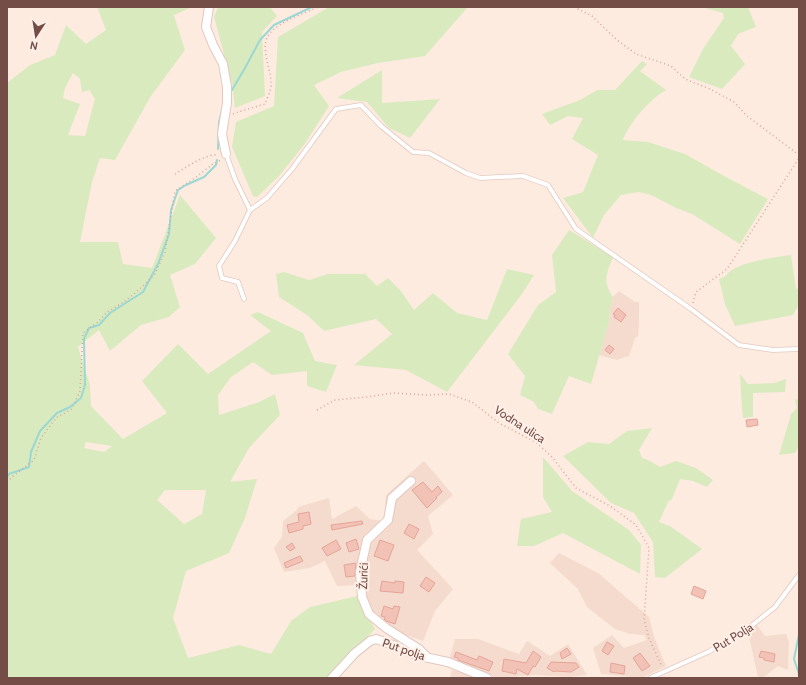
<svg xmlns="http://www.w3.org/2000/svg" width="806" height="685" font-family="Cabin,sans-serif">
<rect width="100%" height="100%" fill="#fdebe0"/>
<g fill="#f4dbce">
<path d="M619,291L635,302H639V323L638,336L635,338L629,356L617,360L599,355L609,322L610,307L613,297Z"/>
<path d="M424,461L453,495L428,516L433,534L417,550L453,589L435,611L423,641L401,633L378,617L360,597L358,585L337,586L325,561L310,568L284,572L274,548L282,537L283,521L297,510L298,507L329,498L332,519L356,506L370,519L384,521L386,495Z"/>
<path d="M559,553L598,573L649,617L654,637L666,666L642,678L601,674L593,648L612,635L624,648L647,640L644,635L630,634L615,629L587,607L578,589L550,563Z"/>
<path d="M757,625L765,636L786,634L789,642L788,670L778,666L764,677H758L748,632Z"/>
<path d="M455,639H478L519,654L527,641L550,656L568,644L587,675L568,677L535,675L499,678L481,673L449,660Z"/>
<path d="M452,670L479,678H450Z"/>
</g>
<g fill="#daeabf" fill-rule="evenodd">
<path d="M97,7H192L174,15L185,50L151,96L115,160L100,158L92,182L80,242H118L123,264L152,268L180,195L216,238L195,264L170,275L180,307L169,317L141,325L110,351L99,330L78,347L90,385L91,406L123,439L167,413L142,381L178,344L208,374L271,331L250,315L258,312L303,333L315,361L337,365L326,392L307,386V371L272,375L253,362L231,377L218,395L219,415L259,402L275,394L280,415L249,448L230,482L257,479L245,518L229,553L186,571L173,618L188,658L239,645L271,654L291,621L310,607L357,596L375,629L329,678H7V83L30,65L55,55L66,25L86,44L106,30ZM73,73L80,79L82,92L89,90L95,99L85,136L68,135L80,104L63,98L65,88ZM86,442L112,446L104,452L84,448ZM165,490H206L202,514L184,524L157,500Z"/>
<path d="M218,7H270L277,16L262,32L265,96L235,108L232,84L214,17Z"/>
<path d="M329,7H468L425,56L378,63L341,72L314,85L329,106L304,145L279,176L257,197L253,196L232,147L236,122L274,106L278,37Z"/>
<path d="M701,7H748L756,27L738,34L731,46L745,64L722,89L689,77L703,49L724,18L723,13Z"/>
<path d="M642,61L647,64L640,71L666,90C649,100 630,122 623,140L648,142L685,154L726,177L768,199L740,244L692,214L676,208L651,195L639,192L621,195L604,215L593,238L563,198L583,192L598,155L572,139L583,118L568,116L550,125L542,114L580,100L597,90H615Z"/>
<path d="M382,70V103L440,99L410,138L389,128L367,102L337,98Z"/>
<path d="M569,230L613,257C607,273 602,281 613,297L610,307L609,322L591,384L569,376L552,414L538,409L534,402L520,395L525,376L508,354L538,305L556,292L552,255Z"/>
<path d="M791,255L796,289L799,288V304L793,315L735,326L725,304L719,279L726,276C733,262 776,257 791,255Z"/>
<path d="M507,269L534,275L522,294L447,392L406,370L354,365L392,334L376,319L324,331L307,315L279,297L276,274L284,272L309,280L328,274H365L377,286L388,278L401,291L414,310L433,293L457,313L487,320Z"/>
<path d="M740,374L748,384L774,383L786,379L785,392L753,393V417L743,418L742,409Z"/>
<path d="M799,399V446L795,453L779,455L791,414L797,408L795,400Z"/>
<path d="M652,428L639,450L642,458L648,460L660,467L676,461L696,468L713,480L707,487L693,481L680,479L672,499L668,502L659,522L670,526L702,549L665,578L655,577L653,542L634,513L611,503L563,456L588,442L609,444L627,431Z"/>
<path d="M543,457L572,491L629,530L641,545L640,574L563,533L534,546H517L521,519L552,512L543,497Z"/>
</g>
<g fill="none" stroke-linecap="round" stroke-linejoin="round">
<g stroke="#9bd8d4" stroke-width="2">
<path d="M232,90L245,68L260,40L274,25L312,7"/>
<path d="M218,149L219,122L223,107"/>
<path d="M7,477L9,474L29,467L31,452L40,431L57,413L70,407L81,398L85,385L84,339L89,328L99,325L110,313L143,292L158,264L169,234L171,210L178,190L186,185L204,177L216,165L217,160"/>
<path d="M799,634L794,659L799,674"/>
</g>
</g>
<g fill="#f3c2b7" stroke="#e5a497">
<path d="M618,308L626,315L621,322L614,317L615,315L613,314Z"/>
<path d="M609,345L614,349L610,354L605,350Z"/>
<path d="M757,419L758,425L747,427L746,420Z"/>
<path d="M423,482L432,492L438,486L442,492L436,497L437,498L427,508L412,490Z"/>
<path d="M309,512L311,524L303,526V529L289,533L287,525L299,522L298,514Z"/>
<path d="M362,521L363,524L332,530L331,525Z"/>
<path d="M409,524L419,529L414,539L404,533Z"/>
<path d="M356,539L359,549L349,552L346,543Z"/>
<path d="M336,540L341,549L327,556L322,548Z"/>
<path d="M380,540L394,545L388,561L374,556Z"/>
<path d="M292,543L295,548L290,551L286,547Z"/>
<path d="M300,556L303,561L286,568L284,563Z"/>
<path d="M356,563L355,576L346,577L344,565Z"/>
<path d="M426,577L435,583L429,592L420,586Z"/>
<path d="M382,581L395,583V581L404,582L403,593L380,591Z"/>
<path d="M694,586L706,591L703,599L691,594Z"/>
<path d="M384,606L393,609L394,606L400,607L395,624L386,621L384,619L385,617L381,616Z"/>
<path d="M607,642L614,646L608,655L602,651Z"/>
<path d="M567,648L571,654L562,659L560,653Z"/>
<path d="M533,651L541,657L535,667L533,666L528,675L517,669L516,674L502,671L504,659L526,663Z"/>
<path d="M761,651L775,654L774,662L764,660V658L759,657Z"/>
<path d="M456,652L477,660L479,656L493,662L489,671L458,660V658L454,657Z"/>
<path d="M640,653L650,666L642,671L633,658Z"/>
<path d="M551,662L576,663L579,667L571,672L555,671L554,672L547,668Z"/>
<path d="M611,663L625,666L624,674L610,672Z"/>
</g>
<g fill="none" stroke-linecap="round" stroke-linejoin="round">
<defs>
<g id="service">
<path d="M226,154L235,179L250,210"/>
<path d="M244,299L238,282L222,278L219,266L235,241L250,210L267,198L292,169L336,109L361,105L381,126L413,152L429,153L466,173L480,178L523,176L548,185L576,229L691,309L739,345L773,350L799,349"/>
<path d="M650,678L708,652L750,627L775,607L799,575"/>
</g>
<g id="minor">
<path d="M209,7L206,27L213,45L223,64L227,87V103L222,134L226,154"/>
<path d="M411,481L392,498L388,520L367,540L360,572L362,597L369,614L386,628L419,649L428,658"/>
<path d="M332,678L355,653L370,641L376,639L399,647L415,655L448,662L487,678"/>
</g>
</defs>
<use href="#service" stroke="#e3c8bf" stroke-width="5.5"/>
<use href="#minor" stroke="#e3c8bf" stroke-width="10"/>
<g stroke="#d7a59b" stroke-width="1.5" stroke-dasharray="1 3" stroke-linecap="butt">
<path d="M574,7L592,16L617,40L636,54L671,66L685,79L710,89L734,102L747,116L799,155"/>
<path d="M233,114L238,112L265,104C267,98 272,90 271,83C271,68 258,44 271,32C283,20 303,14 318,7"/>
<path d="M175,174C185,168 207,153 218,155"/>
<path d="M693,303L696,292L727,269L799,158"/>
<path d="M317,410L335,400L367,397L393,393L425,395L449,394L472,402L499,423L537,443L552,457L576,488L610,506L636,525L649,548L644,620L649,638L662,667"/>
<path d="M7,482L12,477L34,460L41,438L56,418L72,409L80,391L83,333L98,322L107,312L124,302L142,287L155,274L165,252L175,191L195,178L213,164L221,160"/>
</g>
<use href="#service" stroke="#fff" stroke-width="4"/>
<use href="#minor" stroke="#fff" stroke-width="8"/>
</g>
<g text-anchor="middle" dominant-baseline="central" stroke-width="4" stroke-linejoin="round" paint-order="stroke">
<g font-size="12" fill="#744d47" stroke="#fff0e7">
<text transform="translate(520 424) rotate(33)">Vodna ulica</text>
<text transform="translate(363 576) rotate(-88)">Žurići</text>
<text transform="translate(733 637) rotate(-31)">Put Polja</text>
<text transform="translate(404 649) rotate(19)">Put polja</text>
</g>
</g>
<rect width="806" height="685" fill="none" stroke="#744d47" stroke-width="16"/>
<g transform="translate(36 36) rotate(192)" stroke="#fff0e7" stroke-width="3" paint-order="stroke">
<path d="M0-3L7 15L0 10L-7 15Z" fill="#744d47"/>
<text y="-6" font-size="11" font-weight="bold" text-anchor="middle" fill="#744d47">N</text>
</g>
</svg>
